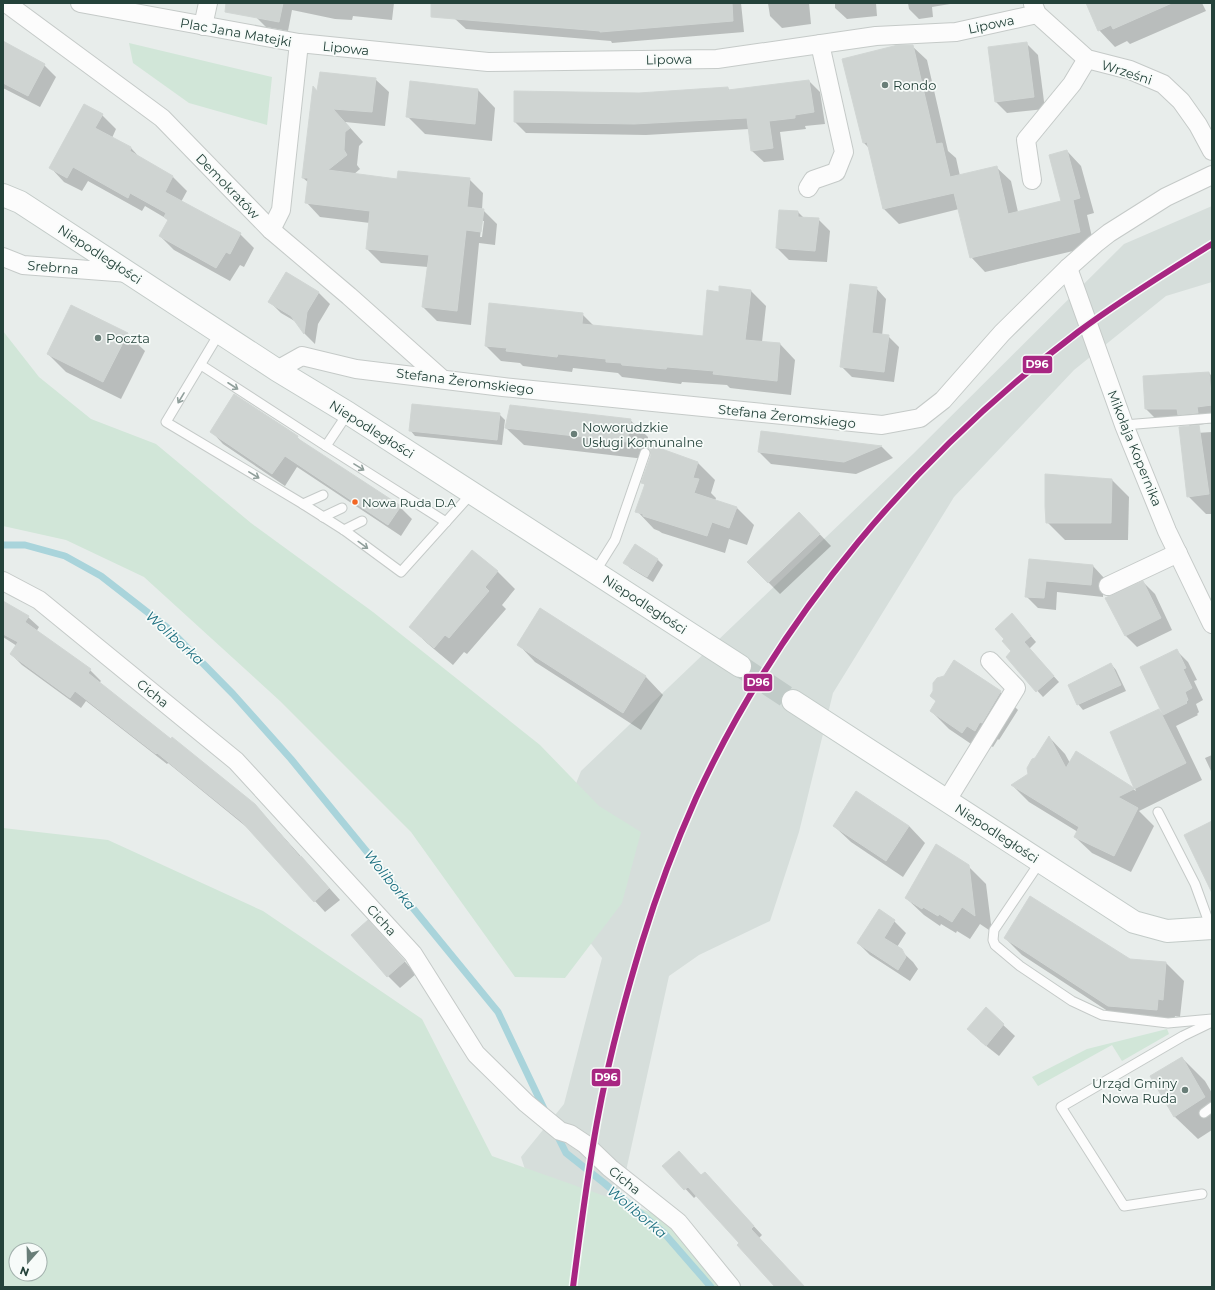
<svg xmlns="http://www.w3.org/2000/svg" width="1215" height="1290" font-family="Montserrat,sans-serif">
<rect width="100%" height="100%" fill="#e8edeb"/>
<path fill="#d6dedb" d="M1212,206V282L1166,296L1074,370L954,497L833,693L799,832L770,921L699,955L669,976L613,1230L447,1287L534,1197L521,1157L564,1104L602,958L539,876L581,771L913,454L1124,244Z"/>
<g fill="#d1e6d8" fill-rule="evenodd">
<path d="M129,43L272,77L267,125L189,103L133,63Z"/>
<path d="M3,331L39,377L91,419L156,444L251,523L373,612L540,745L599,806L641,832L622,903L565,978L515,977L411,832L280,701L144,577L66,540L3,526Z"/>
<path d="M3,828L108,840L263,911L422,1019L492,1156L678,1222L731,1287H3ZM16,1250H40V1274H16Z"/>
<path d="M1167,1029L1169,1034L1122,1061L1112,1045L1038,1086L1032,1077L1087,1049Z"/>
</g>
<g fill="#0003" fill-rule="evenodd">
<path d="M256,3H394L392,20L353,16L352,20L335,19L292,10L288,31L266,27L256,17Z"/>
<path d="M456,3H741L744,32L612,43L611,41L466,29L454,18Z"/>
<path d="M768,3H809L811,24L782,28L770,16Z"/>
<path d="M835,3H876L877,16L847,19L835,8Z"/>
<path d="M908,3H950V4L932,7L933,17L919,19L909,9Z"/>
<path d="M1088,3H1202L1206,11L1130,44L1127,41L1115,47L1099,30Z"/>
<path d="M3,43L44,65L56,77L40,107L3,88Z"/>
<path d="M1026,43L1038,55L1045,109L1007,113L996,102Z"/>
<path d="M912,46L927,60L948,151L956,158L960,176L996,167L1011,181L1018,212L1062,201L1067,151L1081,166L1094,213L1087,215L1094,246L985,272L971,257L959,209L899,224L884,209L870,149L864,143L844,59Z"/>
<path d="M375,79L389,92L385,126L345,122L363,142L359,146L357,165L360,169L353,175L398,180L469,179L483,193L482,210H483L497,224L495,245L479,243L471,325L437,321L423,307L428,267L381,263L367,249L370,223L320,217L307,203L309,183L303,178L318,93ZM482,221H484L482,237H480Z"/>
<path d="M809,81L820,92L825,124L805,126L806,129L780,132L784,160L764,162L752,151L749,129L646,135L526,133L515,122L639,94L728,88L730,91Z"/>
<path d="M478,90L495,108L492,141L425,134L407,116Z"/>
<path d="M84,105L102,115L116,129L112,138L131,148L141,159L173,177L187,191L181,202L240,234L254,248L244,267L240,265L230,281L174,250L160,236L169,221L167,219L145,206L142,211L88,181L82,191L64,182L50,167Z"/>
<path d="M798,212L804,218L818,219L830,231L827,262L789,260L777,248Z"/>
<path d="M876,288L886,299L882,336H888L899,347L894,382L852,377L841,366Z"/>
<path d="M751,291L766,306L762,342L780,344L795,360L791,395L730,388L727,385L682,382L681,384L622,377L618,373L573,368L572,372L523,366L520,363L501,361L486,346L582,314L595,327L704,337L719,293Z"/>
<path d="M319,293L330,304L318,324L315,344L304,333L298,323L281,313L269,301Z"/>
<path d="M127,334L145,351L121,399L66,372L48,354Z"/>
<path d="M1209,373L1212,376V423L1190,426L1184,420H1157L1146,409Z"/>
<path d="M499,414L505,420L502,445L415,436L410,430Z"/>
<path d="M630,420L648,437L645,459L524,445L506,428Z"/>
<path d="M211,431L297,437L305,445L400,507L412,519L401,536L297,467L285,486L223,444Z"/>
<path d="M762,432L882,447L893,458L856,474L771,464L759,452Z"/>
<path d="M1212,432V514H1206L1188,496L1181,434Z"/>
<path d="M698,463L715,480L711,493L716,498L715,501L736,507L754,525L747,545L729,539L725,553L662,533L659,531L654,529L637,511L645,485L642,482Z"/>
<path d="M1112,480L1129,497L1128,540H1065L1047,522Z"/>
<path d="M811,525L831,546L780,594L768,582Z"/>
<path d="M472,551L498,572L515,589L502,605L506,609L467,654L464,652L453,665L428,644L410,627Z"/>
<path d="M657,559L663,565L653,582L630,568L625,562Z"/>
<path d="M1030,560L1093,566L1104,578L1103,597L1057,592L1056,610L1038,608L1026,596Z"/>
<path d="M1143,582L1155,594L1172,630L1137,647L1125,635Z"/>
<path d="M3,602L28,617L39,627L36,632L90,670L101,681L99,683L171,741L254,804L340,900L325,912L249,829L168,763L167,764L86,701L81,708L22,665L11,654L17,646L3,637Z"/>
<path d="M540,609L646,677L663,695L641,730L535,662L518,644Z"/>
<path d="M1017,620L1036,642L1029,649L1059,682L1043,697L1007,657L1013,651Z"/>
<path d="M1176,650L1188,662L1197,680L1194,681L1203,700L1196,704L1199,712L1197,714L1198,715L1176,726L1202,780L1139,811L1154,826L1131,872L1092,853L1075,837L1078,832L1029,802L1012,785L1029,775L1036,759L1049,737L1065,754L1070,763L1076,752L1136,791L1111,733L1159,710L1164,715L1142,668Z"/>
<path d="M1111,664L1116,670L1126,691L1083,710L1078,704Z"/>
<path d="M934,691L1000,692L1018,710L999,740L998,739L993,747L985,743L980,750L949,729L931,711L937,702L931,696Z"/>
<path d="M1212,755V773L1205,758Z"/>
<path d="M834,826H909L925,843L903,877L851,842Z"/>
<path d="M968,866L986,884L992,932L980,924L970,939L957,931L956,933L941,924L940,926L924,915L906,898Z"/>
<path d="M894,921L906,933L897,947L913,962L918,969L910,981L870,955L858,943Z"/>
<path d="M379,933L416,974L400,988L388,976Z"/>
<path d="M1005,938L1129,960L1166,963L1184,981L1180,1017L1175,1016L1174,1028L1126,1023L1022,955Z"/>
<path d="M986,1009L1015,1036L999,1056L980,1041Z"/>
<path d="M1182,1058L1205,1081L1212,1093V1130L1198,1139L1174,1116Z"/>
<path d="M664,1166L701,1176L713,1182L762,1235L759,1238L804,1287H777L740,1243L697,1195L694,1198Z"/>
</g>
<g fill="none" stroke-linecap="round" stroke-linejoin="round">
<g stroke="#a9d4db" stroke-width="7">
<path d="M3,545H25L65,556L101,576L169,629L233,694L291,759L498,1012L546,1113"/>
<path d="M556,1133L566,1153L604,1183L664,1233L711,1287"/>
</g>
</g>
<g fill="#cfd4d2" stroke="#d1d6d4">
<path d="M226,3H283L279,22L225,12Z"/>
<path d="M431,3H732L733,21L600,32V31L431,17Z"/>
<path d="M1086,3H1172L1113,29L1111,25L1098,31Z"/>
<path d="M3,41L45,64L28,96L3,83Z"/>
<path d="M1027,42L1034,97L995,102L988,47Z"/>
<path d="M898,45H913L936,144L942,143L950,177L997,166L1008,214L1061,201L1049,155L1067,150L1080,198L1073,200L1080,232L970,258L954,193L883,209L867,142L863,143L842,59Z"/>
<path d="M320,72L376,78L372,112L333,109L350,128L345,132L344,150L347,155L328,170L397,179L398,171L470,178L467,207L484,209L481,232L466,230L457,311L422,307L429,255L366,249L370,211L305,203L308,178H302L313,86L317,91Z"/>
<path d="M809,80L814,112L795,115V118L769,121L773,148L751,151L747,118L634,124L514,122V91L639,93L728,87V90Z"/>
<path d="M410,81L478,89L475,124L406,117Z"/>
<path d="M84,104L103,114L95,128L131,147L130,151L173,176L165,192L241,233L230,254L226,252L216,268L159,236L168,220L164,217L166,213L130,193L128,198L73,167L67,178L49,168Z"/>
<path d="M779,210L798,211V217L819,218L815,251L776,248Z"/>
<path d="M286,272L319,292L307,312L304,334L291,316L268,302Z"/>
<path d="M850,284L877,287L872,333L889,335L884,372L840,367Z"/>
<path d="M719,286L751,290L745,340L780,343L777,381L713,374L714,371L667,367L666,369L622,365L621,363L606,362V359L558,354L557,357L506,351L507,348L485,346L489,303L583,313L582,324L703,336L707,290L719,292Z"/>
<path d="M71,305L128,333L103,382L47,354Z"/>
<path d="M1209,372L1212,405L1197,407L1198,413L1178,415L1177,409H1145L1143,376Z"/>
<path d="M234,394L298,436L297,438L401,506L388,525L285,456L272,474L210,432Z"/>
<path d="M412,404L500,413L497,440L409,431Z"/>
<path d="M510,405L631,419L627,442L505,428Z"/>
<path d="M1199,425L1209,494L1187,497L1179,427Z"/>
<path d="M761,431L882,446L844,462L758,452Z"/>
<path d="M648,444L698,462L693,478L699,479L694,493L737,507L729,528L712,522L707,536L643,516V514L635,512L645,484L641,483L651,455L650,449L647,447Z"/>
<path d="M1045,474L1112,479L1111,523H1046L1045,506Z"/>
<path d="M799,512L820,534L768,583L747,562Z"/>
<path d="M635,544L658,559L647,577L623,563Z"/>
<path d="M472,550L498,571L485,587L489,591L449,638L445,635L434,648L409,627Z"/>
<path d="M1029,559L1093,565L1091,585L1046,581L1044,598L1025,597Z"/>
<path d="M1143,581L1161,618L1125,636L1105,598Z"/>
<path d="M3,601L29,616L25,622L91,669L88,673L171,739L172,737L255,804L300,857L301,856L329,888L314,902L241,821L157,753L156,754L75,691L70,698L10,654L18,642L3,634Z"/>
<path d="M540,608L646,676L623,713L517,645Z"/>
<path d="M1012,613L1031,636L1024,642L1054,676L1036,692L1006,657L1011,651L1002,641L1004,639L995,629Z"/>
<path d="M1177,649L1186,668L1183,669L1192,688L1185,692L1188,700L1186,702L1187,703L1163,715L1140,667Z"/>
<path d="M954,660L1001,691L982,723L980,722L975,731L967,726L962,733L930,711L936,701L930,696L933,691V683L937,678L944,676Z"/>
<path d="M1111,663L1121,685L1077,705L1068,685Z"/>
<path d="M1159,709L1186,763L1118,797L1138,808L1114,856L1074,837L1079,827L1011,785L1028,774L1027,768L1032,759L1035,758L1049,736L1066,768L1076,751L1134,788L1110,732Z"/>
<path d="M856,791L909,826L886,861L833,826Z"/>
<path d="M1212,821V893L1184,835Z"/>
<path d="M936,844L969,865L975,916L962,907L952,922L939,914L938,916L923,907L922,909L905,898Z"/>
<path d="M1030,896L1130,959L1166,962L1163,1000L1158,999L1157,1010L1108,1006L1004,938Z"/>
<path d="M879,909L895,920L884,938L902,949L906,957L898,970L857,943Z"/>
<path d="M368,920L405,961L387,977L351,935Z"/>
<path d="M986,1007L1004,1024L986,1046L967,1029Z"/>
<path d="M1182,1057L1205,1097L1174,1117L1150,1076Z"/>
<path d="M679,1151L701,1175L705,1172L754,1226L751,1229L805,1287H775L737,1245L739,1243L688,1187L684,1190L662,1166Z"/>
</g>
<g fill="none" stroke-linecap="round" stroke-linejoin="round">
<path stroke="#c1cbc8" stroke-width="22" stroke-dasharray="22 11" stroke-linecap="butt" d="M740,666L793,701"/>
<defs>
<g id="lane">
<path d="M220,332L166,422L303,504L344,530L401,572L472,493"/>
<path d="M201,365L326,446L446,522"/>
<path d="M1124,425L1212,418"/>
<path d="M326,446L348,413"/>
<path d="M303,504L323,495"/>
<path d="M323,517L342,508"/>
<path d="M344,530L362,521"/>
<path d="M595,572L615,540L645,453"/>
<path d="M1158,812L1195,884L1211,928"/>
<path d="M1040,862L994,930L993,940L995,945L1020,966L1072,1001L1102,1015L1168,1023L1212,1019"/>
<path d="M1204,1113L1212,1107"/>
<path d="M1202,1194L1124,1206L1061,1107L1183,1036L1212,1022"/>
</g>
<g id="street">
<path d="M6,3L162,118L271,230L349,296L442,379"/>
<path d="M80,3L299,43L488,62L717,59L876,36L956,32L1037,14"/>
<path d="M1033,4L1037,14L1087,59L1130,70L1163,84L1181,101L1198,125L1212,151"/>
<path d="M203,26L208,3"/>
<path d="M1032,180L1026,140L1072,84L1087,59"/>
<path d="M808,188L813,180L836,172L844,152L820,44"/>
<path d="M271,230L281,210L299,43"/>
<path d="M3,257L23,265L129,273"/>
<path d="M1068,268L1124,425L1167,531L1212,624"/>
<path d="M277,370L302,356L356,369L503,387L882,425L920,418L943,400L1002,333L1068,268L1095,244L1109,233L1166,197L1212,175"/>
<path d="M3,581L39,600L236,761L413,954L476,1054L526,1103L560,1131L570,1134L585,1144L610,1168L678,1222L731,1287"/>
<path d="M1108,586L1178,553"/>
<path d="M947,800L1016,688L990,661"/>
</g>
<g id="secondary">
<path d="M3,195L20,202L277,370L348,413L740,666"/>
<path d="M793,701L1134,922L1167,931L1212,928"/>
</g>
</defs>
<use href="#lane" stroke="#c5cac8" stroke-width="11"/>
<use href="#street" stroke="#c5cac8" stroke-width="20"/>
<use href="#secondary" stroke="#c3cbc8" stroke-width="24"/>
<use href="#lane" stroke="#fcfcfc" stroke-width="9"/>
<use href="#street" stroke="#fcfcfc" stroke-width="18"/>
<use href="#secondary" stroke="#fcfcfc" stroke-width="22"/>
<defs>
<path id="rail-1" d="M573,1287C580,1232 587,1177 597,1122C608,1061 624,1001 642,942C657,893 675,845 696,798C780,615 918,453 1078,332C1121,300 1167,272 1212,244"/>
</defs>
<use href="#rail-1" stroke="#f7fbf9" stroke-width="9"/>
<use href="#rail-1" stroke="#a82682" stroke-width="6"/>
</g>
<defs><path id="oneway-shaft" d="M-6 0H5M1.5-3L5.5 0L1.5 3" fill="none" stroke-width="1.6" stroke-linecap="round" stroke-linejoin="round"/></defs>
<g stroke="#909f9b">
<use href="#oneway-shaft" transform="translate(233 386) rotate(33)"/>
<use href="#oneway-shaft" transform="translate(181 398) rotate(121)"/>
<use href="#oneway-shaft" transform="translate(359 467) rotate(32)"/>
<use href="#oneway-shaft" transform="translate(254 475) rotate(31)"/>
<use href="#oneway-shaft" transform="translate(363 545) rotate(36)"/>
</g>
<g fill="#697e78" stroke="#f7fbf9" stroke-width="1.5">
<circle cx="885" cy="85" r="4"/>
<circle cx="98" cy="338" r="4"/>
<circle cx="574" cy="434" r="4"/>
<circle cx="1185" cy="1090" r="4"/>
</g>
<circle fill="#f26522" stroke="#f7fbf9" stroke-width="1.5" cx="355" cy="502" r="3.5"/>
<g text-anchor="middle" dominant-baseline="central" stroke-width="3.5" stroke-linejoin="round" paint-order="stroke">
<g font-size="12" fill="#24423a" stroke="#f7fbf9" text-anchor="start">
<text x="362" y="502">Nowa Ruda D.A</text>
</g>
<g font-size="13" fill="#24423a" stroke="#f7fbf9">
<text transform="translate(991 24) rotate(-12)">Lipowa</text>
<text transform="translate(236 32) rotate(10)">Plac Jana Matejki</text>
<text transform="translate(346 48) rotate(6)">Lipowa</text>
<text transform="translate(669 59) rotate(-1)">Lipowa</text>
<text transform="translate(1127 72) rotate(18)">Wrześni</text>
<text transform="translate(228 186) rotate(46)">Demokratów</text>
<text transform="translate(100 254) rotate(33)">Niepodległości</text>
<text transform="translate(53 267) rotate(5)">Srebrna</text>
<text transform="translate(465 381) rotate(7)">Stefana Żeromskiego</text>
<text transform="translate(787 416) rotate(6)">Stefana Żeromskiego</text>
<text transform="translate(372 429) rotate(32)">Niepodległości</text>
<text transform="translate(1135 448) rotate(68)">Mikołaja Kopernika</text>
<text transform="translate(645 604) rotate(33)">Niepodległości</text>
<text transform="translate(153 693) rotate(39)">Cicha</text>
<text transform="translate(997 833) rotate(33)">Niepodległości</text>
<text transform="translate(382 920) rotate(48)">Cicha</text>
<text transform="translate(625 1180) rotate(39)">Cicha</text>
</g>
<g font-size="13" fill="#24423a" stroke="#f7fbf9" text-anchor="start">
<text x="893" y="85">Rondo</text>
<text x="106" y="338">Poczta</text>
<text x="582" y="427">Noworudzkie<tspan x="582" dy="15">Usługi Komunalne</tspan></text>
<text x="1177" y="1083" text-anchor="end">Urząd Gminy<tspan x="1177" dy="15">Nowa Ruda</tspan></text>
</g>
<g font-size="14" font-style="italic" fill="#1c6f80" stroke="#f7fbf9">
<text transform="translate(175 638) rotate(42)">Woliborka</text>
<text transform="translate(390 880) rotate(51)">Woliborka</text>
<text transform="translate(637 1212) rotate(40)">Woliborka</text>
</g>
</g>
<g stroke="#f7fbf9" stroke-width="1.5">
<rect x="1022" y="355" width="31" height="19" rx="4" fill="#a82682"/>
<rect x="743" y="673" width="30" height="19" rx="4" fill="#a82682"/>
<rect x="591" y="1068" width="30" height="19" rx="4" fill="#a82682"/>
</g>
<g font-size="11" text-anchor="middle" font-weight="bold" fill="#fff">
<text x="1037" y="368">D96</text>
<text x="758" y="686">D96</text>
<text x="606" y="1081">D96</text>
</g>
<rect width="1215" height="1290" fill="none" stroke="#24423a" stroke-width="8"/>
<g transform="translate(28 1262) rotate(200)"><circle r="19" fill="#f7fbf9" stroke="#a3b1ad"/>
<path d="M0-3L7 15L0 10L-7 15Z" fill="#697e78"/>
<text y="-6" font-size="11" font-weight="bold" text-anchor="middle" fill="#24423a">N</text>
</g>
</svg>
